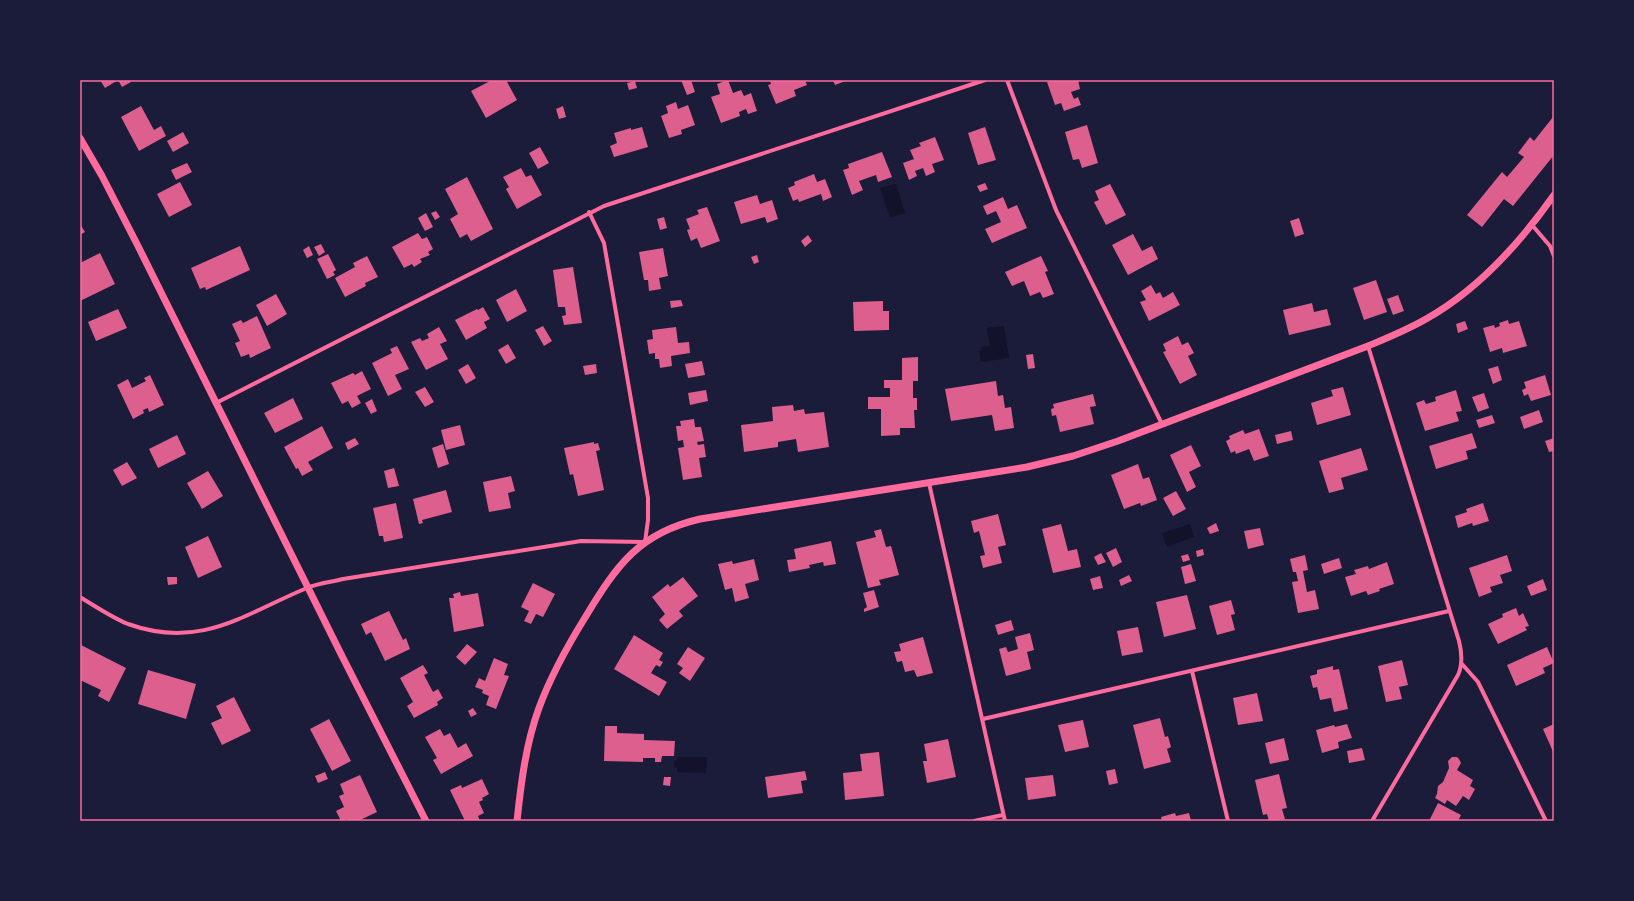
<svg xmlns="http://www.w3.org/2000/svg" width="1634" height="901" font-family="'Work Sans',sans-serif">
<rect width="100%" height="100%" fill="#1b1b3a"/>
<g fill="#12122b">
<path d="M896,184L905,213L890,218L880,188Z"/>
<path d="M1004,326L1009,358L981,362L979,351H981V347L990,346L987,328Z"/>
<path d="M1190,524L1194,537L1167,547L1162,533Z"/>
<path d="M677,757H707L706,773L677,772V768L674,767V761L677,760Z"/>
</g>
<g fill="#dd5f8e">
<path d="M100,80H130L131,82L122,87L118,80L105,88Z"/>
<path d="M492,80H506L517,100L486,118L471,91Z"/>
<path d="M681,80H691L695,92L687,95Z"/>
<path d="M728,80L733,93L741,90L744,96L751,93L757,111L748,114L746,109L739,112L740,116L721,123L711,97L720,94L717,84Z"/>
<path d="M770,80H805L807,85L794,90L796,96L776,104L768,85L771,84Z"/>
<path d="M833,80H848L835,85Z"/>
<path d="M1054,80H1078L1080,89L1071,92L1074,99L1078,97L1081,105L1064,111L1061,103L1055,105L1047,82Z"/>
<path d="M635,81L637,88L629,90L627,83Z"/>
<path d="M676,102L678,109L688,105L695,125L681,130L682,134L669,138L661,116L668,113L666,106Z"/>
<path d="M141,106L154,130L161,126L166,136L139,151L121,117Z"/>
<path d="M563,106L566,117L559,119L556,109Z"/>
<path d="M1553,117L1554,155L1513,206L1504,199L1482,227L1467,215L1502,172L1507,177L1524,157L1518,153L1530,137L1534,141Z"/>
<path d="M1087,125L1098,163L1082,168L1079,159L1073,160L1065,132Z"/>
<path d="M642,127L648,147L614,157L610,146L617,143L614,133L631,128V130Z"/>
<path d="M985,127L996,160L978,165L968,133Z"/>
<path d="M183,132L189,143L173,152L167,141Z"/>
<path d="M935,137L944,160L932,164L935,172L926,176L923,168L915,171L917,176L909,180L903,163L914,159L910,150L921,146L919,143Z"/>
<path d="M540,147L549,163L538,169L529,153Z"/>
<path d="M882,152L892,177L878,182L876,175L859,181L863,190L852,195L843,170L849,168L848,164Z"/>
<path d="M187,163L192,172L176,180L171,170Z"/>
<path d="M521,168L526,177L531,175L542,195L517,209L506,189L509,187L503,177Z"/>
<path d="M814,174L817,182L825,179L832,197L823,201L821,194L799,202L798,199L793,201L788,188L795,185L794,182Z"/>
<path d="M467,177L493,229L471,241L467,234L460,238L450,219L458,214L445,189Z"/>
<path d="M180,182L192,205L169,217L157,194Z"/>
<path d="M985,183L988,189L980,192L977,186Z"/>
<path d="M1110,184L1126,215L1106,225L1094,202L1099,200L1095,191Z"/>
<path d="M757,195L760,204L772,200L778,219L767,223L765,217L741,224L734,202Z"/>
<path d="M1003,197L1008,209L1017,205L1027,228L992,243L985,229L1001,222L996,211L987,215L983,206Z"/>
<path d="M707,207L720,241L701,248L697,238L691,241L687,230L690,229L686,219L699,214L697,210Z"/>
<path d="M436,211L440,217L435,220L431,213Z"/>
<path d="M426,213L433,227L425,231L418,218Z"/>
<path d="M664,217L667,228L660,230L657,219Z"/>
<path d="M1299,218L1304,234L1295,237L1290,221Z"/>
<path d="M80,224L85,232L80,235Z"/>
<path d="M418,233L422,239L427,237L433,249L428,252L430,255L420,259L422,262L414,267L412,264L404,268L392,247Z"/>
<path d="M1133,234L1142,251L1152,246L1158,259L1128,275L1112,245Z"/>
<path d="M808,235L812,241L805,247L801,241Z"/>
<path d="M321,244L325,252L319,256L314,247Z"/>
<path d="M240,246L250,270L206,290L205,287L200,289L191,268Z"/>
<path d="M309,246L313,255L307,258L303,250Z"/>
<path d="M663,248L668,276L659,278L661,289L649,291L648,280H644L639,252Z"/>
<path d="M100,253L115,284L80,301V263Z"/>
<path d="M328,254L336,270L333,272L335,275L327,279L317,259Z"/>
<path d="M757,255L759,262L754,264L751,257Z"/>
<path d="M367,256L378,277L365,283L366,286L345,297L335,278L355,267L353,263Z"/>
<path d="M1041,256L1048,271L1045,272L1054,294L1043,298L1040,292L1030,296L1024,281L1012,286L1005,272Z"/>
<path d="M573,267L582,323L564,325L562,316L566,315L565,307H558L553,270Z"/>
<path d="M1376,280L1387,312L1364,320L1353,288Z"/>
<path d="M1151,285L1156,294L1160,292L1163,298L1173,292L1180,305L1149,321L1140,302L1146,300L1141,291Z"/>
<path d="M516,289L527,311L507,322L496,300Z"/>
<path d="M276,294L287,314L267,326L256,305Z"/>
<path d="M1398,295L1404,311L1393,315L1387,299Z"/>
<path d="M681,300L683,306L671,308L670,301Z"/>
<path d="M883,301V311H889V330L854,331L853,302Z"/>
<path d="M1312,303L1314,312L1327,309L1331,325L1289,335L1283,310Z"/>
<path d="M483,307L490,319L484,322L487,328L466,340L455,320L477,309L478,310Z"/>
<path d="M118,309L127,328L96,341L88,322Z"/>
<path d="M257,316L271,348L250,358L249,354L241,357L235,343L240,341L232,324L241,320L243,323Z"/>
<path d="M1508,320L1509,324L1519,321L1527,346L1503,353L1502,348L1490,352L1483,328L1494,325L1495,328L1500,326L1499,323Z"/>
<path d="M1465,321L1468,329L1458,333L1456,324Z"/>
<path d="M543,326L552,341L544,346L535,330Z"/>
<path d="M439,327L447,341L440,344L448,359L426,370L411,342L420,338L422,341L429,338L427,334Z"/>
<path d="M676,327L678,343L689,342L690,353L671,356L672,366L660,368L659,359H655V353L649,354L647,340L653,339L652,330Z"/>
<path d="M1178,336L1182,345L1188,342L1194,353L1188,356L1197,375L1180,384L1163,352L1166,351L1163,344Z"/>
<path d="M508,344L516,358L506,364L498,350Z"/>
<path d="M397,346L409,369L395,375L402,389L388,396L372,363L392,353L390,349Z"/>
<path d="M1033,354L1035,368L1028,369L1026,355Z"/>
<path d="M918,357V381H913V398H917V410H914L915,428H900V435L881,436V409H868V397H890V388H884V380H902V358Z"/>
<path d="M702,361L705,375L688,378L685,364Z"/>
<path d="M468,364L476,378L466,384L458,370Z"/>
<path d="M596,364L597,373L585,375L583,366Z"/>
<path d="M1498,366L1502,380L1493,384L1488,369Z"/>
<path d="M362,371L371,389L357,396L361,403L352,408L348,401L342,404L331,383L353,373L355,375Z"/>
<path d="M150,375L164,405L149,412L148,408L143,410L144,413L133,419L117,385L128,379L132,388L146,381L144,378Z"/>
<path d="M1545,375L1551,395L1531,401L1528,394L1524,396L1522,390L1526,388L1524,382Z"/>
<path d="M996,381L998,396L1003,395L1005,408L1011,407L1014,428L995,431L992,415L951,421L945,389Z"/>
<path d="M425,387L434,402L425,407L415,392Z"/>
<path d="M1343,387L1351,415L1317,425L1311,403L1333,396L1331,390Z"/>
<path d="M706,390L708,401L690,405L688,393Z"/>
<path d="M1456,390L1462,411L1456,412L1459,421L1425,431L1416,403L1424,400L1426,404L1436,401L1435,397Z"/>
<path d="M1484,393L1489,408L1478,412L1472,397Z"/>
<path d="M1093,394L1096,406L1090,407L1094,424L1060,432L1056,415L1052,416L1051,409L1054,408L1053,404Z"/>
<path d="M293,398L303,419L275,433L264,413Z"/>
<path d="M372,399L377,411L371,414L365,403Z"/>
<path d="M793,405L794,411L804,409L805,414L824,412L829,447L798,452L796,439L778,442V447L744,452L741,425L773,421L772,407Z"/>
<path d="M1539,410L1543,422L1524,429L1520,417Z"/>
<path d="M1492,415L1495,423L1479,428L1476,420Z"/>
<path d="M694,419L695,427H701L704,441L697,442L698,445L704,444L706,457L699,458L702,477L683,480L678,448L684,447L683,440L678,441L676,426H681L680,421Z"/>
<path d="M460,425L465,445L446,450L441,430Z"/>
<path d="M322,426L333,448L308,462L313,470L302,476L298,468L296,469L284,447Z"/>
<path d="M1259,429L1269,456L1254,461L1249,449L1236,454L1235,451L1231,453L1226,441L1230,439L1229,436L1243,430L1245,434Z"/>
<path d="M1291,431L1293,440L1277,444L1275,435Z"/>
<path d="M1472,433L1477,448L1466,451L1468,459L1436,469L1429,446Z"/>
<path d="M177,435L186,454L158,468L149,449Z"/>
<path d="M355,438L359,444L348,450L345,443Z"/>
<path d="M1554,438V451L1549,452L1545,441Z"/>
<path d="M594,442V444L598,443L600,450L596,451L604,490L578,496L573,474L570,475L564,448Z"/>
<path d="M443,444L449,464L438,468L432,448Z"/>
<path d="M1191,445L1201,466L1189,472L1196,487L1187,492L1170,455Z"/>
<path d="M1361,448L1368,470L1341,478L1344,489L1329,493L1319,461Z"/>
<path d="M127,462L137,478L122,486L113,470Z"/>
<path d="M1138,464L1143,479L1149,477L1157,500L1141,506L1140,503L1124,509L1111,475Z"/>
<path d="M394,468L399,486L388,488L384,471Z"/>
<path d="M208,471L223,496L202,509L187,483Z"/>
<path d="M511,476L515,491L508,493L511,508L489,512L483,482Z"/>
<path d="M446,490L452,512L422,520L423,523L419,524L413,499Z"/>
<path d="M1176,491L1186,509L1173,516L1163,498Z"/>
<path d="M396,503L403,538L384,542L383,536H379L373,508Z"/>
<path d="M1483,503L1489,521L1473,526L1472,523L1458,528L1455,516L1467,512L1466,509Z"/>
<path d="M998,514L1006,545L998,547L1002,563L983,568L980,556L985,555L979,531L974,533L971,521Z"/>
<path d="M1216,523L1219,531L1210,534L1207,528Z"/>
<path d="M1061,524L1068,551L1077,549L1081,567L1053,573L1042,529Z"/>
<path d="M1260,528L1264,545L1248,549L1244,531Z"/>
<path d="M881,529L886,547L891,546L899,575L879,580L881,585L868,588L856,542L876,537L874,531Z"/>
<path d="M208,536L222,567L198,578L185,547Z"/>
<path d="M831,541L836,564L824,566L823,562L809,565L810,568L789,572L787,560L796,559L794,549Z"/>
<path d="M1116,548L1122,562L1113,567L1106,553Z"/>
<path d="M1203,549L1204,555L1197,557L1196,551Z"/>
<path d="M1101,553L1106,562L1098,565L1094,557Z"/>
<path d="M1188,554L1190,560L1183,562L1181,556Z"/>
<path d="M1305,555L1308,570L1303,571L1307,592L1315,590L1319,609L1298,613L1292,582L1298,581L1296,572H1293L1290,559Z"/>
<path d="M1507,555L1512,571L1500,575L1503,583L1490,587L1492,592L1479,597L1469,568Z"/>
<path d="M1339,558L1342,568L1324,574L1321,564Z"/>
<path d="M754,559L759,580L745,584L749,598L735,602L732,588L725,590L718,564L732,561L733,564Z"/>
<path d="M1387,562L1394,584L1379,589L1380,591L1368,595L1366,591L1351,596L1345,577L1356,574L1354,570L1368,566L1369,569Z"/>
<path d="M1191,564L1196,581L1185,584L1181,567Z"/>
<path d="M1129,575L1132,581L1121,586L1119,580Z"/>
<path d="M1100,576L1103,588L1093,590L1090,579Z"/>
<path d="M167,577H177V584L168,585Z"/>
<path d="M683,577L698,596L679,611L683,616L667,629L659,620L665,614L652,597L668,584L670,587Z"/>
<path d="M1543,579L1547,590L1531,596L1527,586Z"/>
<path d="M533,583L555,594L543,617L536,614L531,624L524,621L529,611L521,607Z"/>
<path d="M874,590L879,607L864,612V609L867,607L863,593Z"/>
<path d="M460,592L461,596L478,593L484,626L454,632L449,598H454L453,594Z"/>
<path d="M1187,595L1196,629L1164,637L1156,602Z"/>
<path d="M1231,600L1235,614L1231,615L1235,630L1217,635L1209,606Z"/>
<path d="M1516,608L1519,616L1523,613L1529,626L1525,627L1527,630L1498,644L1488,624L1503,617L1502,614Z"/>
<path d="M389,611L403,640L406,638L410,649L385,661L371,632L366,635L361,624Z"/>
<path d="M1011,620L1014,630L998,635L995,625Z"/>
<path d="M1138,627L1143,652L1122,656L1117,631Z"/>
<path d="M1030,633L1034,650L1027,652L1031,669L1006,676L999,649L1006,647L1008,652L1018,649L1015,637Z"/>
<path d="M634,635L663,653L659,660L663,662L660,667L656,665L651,673L667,682L659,696L614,669Z"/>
<path d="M923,637L933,673L917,677L914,670L905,672L902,661L897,662L894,652L901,651L899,644Z"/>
<path d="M467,644L477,652L465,665L456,657Z"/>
<path d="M81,645L126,668L109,702L98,696L101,690L80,680Z"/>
<path d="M688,647L705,658L690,681L679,673L683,668L677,664Z"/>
<path d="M1547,647L1554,663L1543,668L1545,673L1516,686L1507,665Z"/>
<path d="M494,658L508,664L504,675L509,676L496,709L486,705L489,696L482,693L483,690L475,687L479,678L485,681Z"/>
<path d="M1402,660L1408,685L1399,687L1402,699L1386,702L1378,666Z"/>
<path d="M423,665L428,673L424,675L433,692L438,689L443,698L437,702L438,705L414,718L407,706L413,702L400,678Z"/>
<path d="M1333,666V670L1339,669L1348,709L1334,712L1331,698L1320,700L1317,687L1313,688L1310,676L1317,674V670Z"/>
<path d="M148,670L196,684L186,719L138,704Z"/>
<path d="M1257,693L1263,721L1238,725L1233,698Z"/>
<path d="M234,697L251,731L222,745L211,723L222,718L216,706Z"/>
<path d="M473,708L477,714L471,717L468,711Z"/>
<path d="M1160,718L1165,737L1168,736L1171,747L1167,749L1171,762L1144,769L1133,725Z"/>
<path d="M329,719L351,761L332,771L310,729Z"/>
<path d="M1083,720L1089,747L1065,752L1058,725Z"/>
<path d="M1347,724L1352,738L1338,742L1339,748L1322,753L1316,730L1334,725L1335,727Z"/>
<path d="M1554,724V754L1543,729Z"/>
<path d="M605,726H617V733L644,734V740L675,741L674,756H662L661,762H655V758H643V762L604,761Z"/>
<path d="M440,729L444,736L450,733L458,748L466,743L473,756L441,774L433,760L437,758L425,737Z"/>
<path d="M1284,738L1289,760L1270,764L1265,743Z"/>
<path d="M948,739L956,777L927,783L923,761H927L924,744Z"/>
<path d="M1362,748L1365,760L1349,763L1347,751Z"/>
<path d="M879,752L884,796L845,800L843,773L862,771L860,754Z"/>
<path d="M1452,757H1457L1459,759L1461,763L1457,770L1473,780L1470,786L1475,789L1469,800L1463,796L1456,806L1447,800L1445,804L1435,798L1437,794L1438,786L1443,782L1449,768L1448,761Z"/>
<path d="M1115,769L1118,783L1109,785L1106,771Z"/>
<path d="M805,771L807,780L801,781L803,793L768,798L765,777Z"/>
<path d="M325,772L328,779L318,783L315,776Z"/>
<path d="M1279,774L1287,808L1282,809L1285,819L1269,821L1267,814L1263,815L1255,780Z"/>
<path d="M360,775L377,812L358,821H348L347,819L341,821L336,811L344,807L339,796L344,794L340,784Z"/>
<path d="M1053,775L1056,796L1028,800L1025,778Z"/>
<path d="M664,777H671L670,786L663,785Z"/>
<path d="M482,779L489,794L482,798L483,800L479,802L484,813L478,816L480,821H465L450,790L461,785L462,788Z"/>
<path d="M1438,803L1461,815L1458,821H1429Z"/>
<path d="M1175,813L1176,816L1189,813L1191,821H1162L1161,817Z"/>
</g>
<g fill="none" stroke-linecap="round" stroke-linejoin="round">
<g stroke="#ff6b9d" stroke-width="4">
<path d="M1007,80L1056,210L1162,424"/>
<path d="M1532,225L1550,246L1554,256"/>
<path d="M1368,346L1459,641C1462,653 1463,664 1458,675L1372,821"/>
<path d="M216,403L604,206L985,80"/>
<path d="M929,483L1005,821"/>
<path d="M80,597C95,606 111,617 128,624C201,650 244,614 307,588C318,583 332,582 343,579L581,541L645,542L648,520V498L604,243L589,212"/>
<path d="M1462,664L1478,682L1546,821"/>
<path d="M1192,671L1228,821"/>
<path d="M983,719L1449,611"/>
<path d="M974,821L1003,815"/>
</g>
<g stroke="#ff6b9d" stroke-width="7">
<path d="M80,138L102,176L138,246L342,656L426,821"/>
<path d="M517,821C521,783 526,743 539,708C551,675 568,645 586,616C617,565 639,533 700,519L1027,467L1073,456L1118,441L1368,346C1387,338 1407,330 1426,319C1478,290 1520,243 1554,195"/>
</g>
</g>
<rect width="1634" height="901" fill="none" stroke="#1b1b3a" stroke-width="162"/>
<rect x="81" y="81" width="1472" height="739" fill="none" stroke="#ff6b9d" stroke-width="1.5"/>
</svg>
